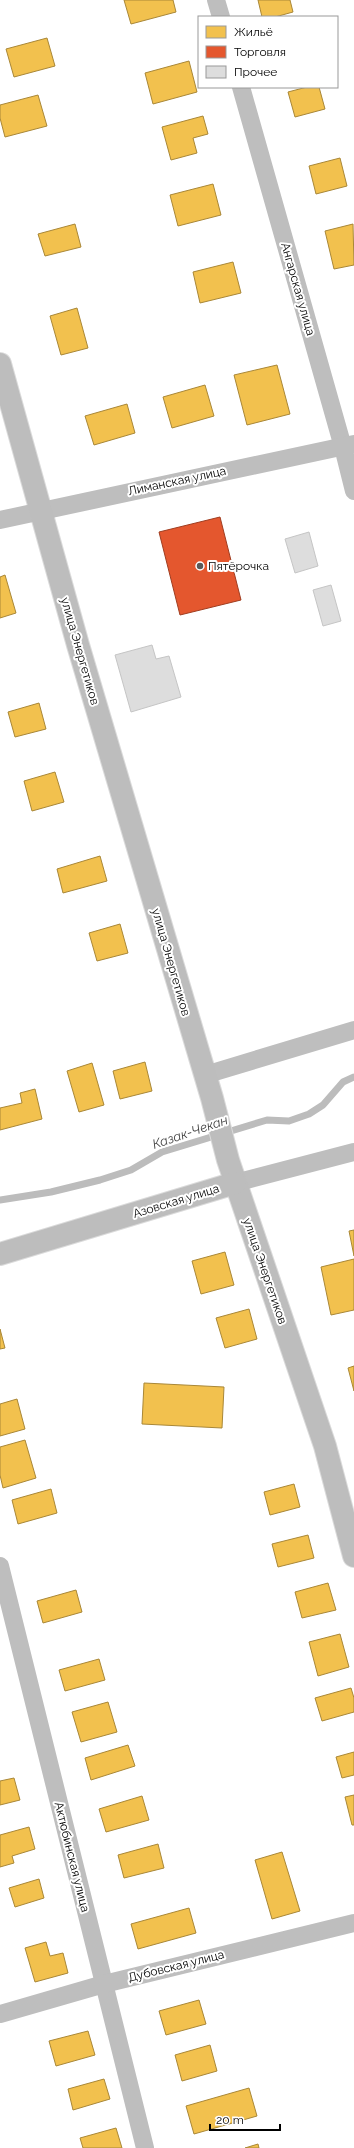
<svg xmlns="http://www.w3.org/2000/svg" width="354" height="2148" font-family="Raleway,sans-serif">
<rect width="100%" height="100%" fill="#fff"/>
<g fill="#f2c14e" stroke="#a98737">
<path d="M124,0H173L176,12L131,24Z"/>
<path d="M258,0H290L293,12L275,17H262Z"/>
<path d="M47,38L55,66L14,77L6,49Z"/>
<path d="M189,61L197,92L153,104L145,73Z"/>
<path d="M307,87H319L325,109L295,117L288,92Z"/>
<path d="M38,95L47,126L5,137L0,118V105Z"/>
<path d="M203,116L208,134L193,138L197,153L171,160L162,127Z"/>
<path d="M340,158L347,186L316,194L309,166Z"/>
<path d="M213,184L221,215L178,226L170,195Z"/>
<path d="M75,224L81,247L45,256L38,234Z"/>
<path d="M353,224L354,265L334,269L325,231Z"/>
<path d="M233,262L241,293L200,303L193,272Z"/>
<path d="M77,308L88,348L61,355L50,316Z"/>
<path d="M277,365L290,414L247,425L234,375Z"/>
<path d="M205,385L214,416L172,428L163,397Z"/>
<path d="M127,404L135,433L94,445L85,416Z"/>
<path d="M5,575L16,613L0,618V577Z"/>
<path d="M39,703L46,729L15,737L8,712Z"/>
<path d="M55,772L64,802L32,811L24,781Z"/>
<path d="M100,856L107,881L63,893L57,869Z"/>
<path d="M120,924L128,953L97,961L89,933Z"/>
<path d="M145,1062L152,1091L120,1099L113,1071Z"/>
<path d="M92,1063L104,1105L79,1112L67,1071Z"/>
<path d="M35,1089L42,1119L0,1130V1108L22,1103L20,1093Z"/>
<path d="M354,1230V1256L349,1231Z"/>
<path d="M225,1252L234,1285L201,1294L192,1261Z"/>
<path d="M354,1259V1310L331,1315L321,1267Z"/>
<path d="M249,1309L257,1339L225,1348L216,1318Z"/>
<path d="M0,1329L5,1348L0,1349Z"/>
<path d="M354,1366V1391L348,1368Z"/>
<path d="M144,1383L224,1387L222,1428L142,1424Z"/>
<path d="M17,1399L25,1429L0,1436V1404Z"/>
<path d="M25,1440L36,1478L3,1488L0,1475V1447Z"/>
<path d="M294,1484L300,1507L270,1515L264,1492Z"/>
<path d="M51,1489L57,1513L18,1524L12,1500Z"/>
<path d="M308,1535L314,1558L278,1567L272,1544Z"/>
<path d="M328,1583L336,1610L302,1618L295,1592Z"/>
<path d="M76,1590L82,1612L43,1623L37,1601Z"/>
<path d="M340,1634L349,1667L318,1676L309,1642Z"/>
<path d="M99,1659L105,1680L65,1691L59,1670Z"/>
<path d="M351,1688L354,1698V1712L322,1721L315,1698Z"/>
<path d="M108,1702L117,1732L81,1742L72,1712Z"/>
<path d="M128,1745L135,1766L91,1780L85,1758Z"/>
<path d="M354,1752V1775L342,1778L336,1757Z"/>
<path d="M14,1778L20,1800L0,1805V1781Z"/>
<path d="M354,1795V1825H352L345,1797Z"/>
<path d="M142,1796L149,1820L106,1832L99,1809Z"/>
<path d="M29,1827L35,1849L12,1856L14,1863L0,1867V1835Z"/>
<path d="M158,1844L164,1868L124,1878L118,1855Z"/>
<path d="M282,1852L300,1911L272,1919L255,1860Z"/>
<path d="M39,1879L44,1898L15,1907L9,1888Z"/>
<path d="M189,1908L196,1933L138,1949L131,1924Z"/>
<path d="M46,1942L50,1956L63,1953L68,1973L35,1982L25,1948Z"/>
<path d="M199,2000L206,2024L166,2035L159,2011Z"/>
<path d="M88,2031L95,2055L56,2066L49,2041Z"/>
<path d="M210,2045L217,2071L182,2081L175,2055Z"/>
<path d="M104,2079L110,2099L73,2110L68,2089Z"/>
<path d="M249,2088L257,2116L194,2134L186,2106Z"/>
<path d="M116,2128L122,2148H83L80,2138Z"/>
<path d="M258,2144L259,2148H245Z"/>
</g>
<path fill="#e4572e" stroke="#a03d20" d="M220,517L241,600L180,615L159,532Z"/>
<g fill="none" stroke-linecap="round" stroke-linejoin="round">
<path stroke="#bcbcbc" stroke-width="7" d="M0,1200L51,1192L100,1180L131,1170L162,1152L267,1120L289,1121L309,1114L323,1105L343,1082L354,1077"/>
</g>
<g fill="#ddd" stroke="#c5c5c5">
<path d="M309,532L318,566L295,573L285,539Z"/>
<path d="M331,585L341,621L323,626L313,590Z"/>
<path d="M152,645L156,659L169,656L181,697L131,712L115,655Z"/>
</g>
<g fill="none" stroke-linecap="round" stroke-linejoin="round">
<defs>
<g id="primary">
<path d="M0,364L78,645L212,1098L228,1160L325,1446L354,1556"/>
<path d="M0,1254L235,1183"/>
</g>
</defs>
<use href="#primary" stroke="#dbdbdb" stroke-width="24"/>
<g stroke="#bebebe" stroke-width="18">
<path d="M216,0L221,17"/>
<path d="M241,87L343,447L354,491"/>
<path d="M0,520L354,444"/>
<path d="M205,1075L354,1030"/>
<path d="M235,1183L354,1152"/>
<path d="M0,1566L145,2148"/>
<path d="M0,2014L104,1984L354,1923"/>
</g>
<use href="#primary" stroke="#bdbdbd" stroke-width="22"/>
</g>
<circle fill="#595959" stroke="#fff" stroke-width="1.5" cx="200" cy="566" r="4"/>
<g text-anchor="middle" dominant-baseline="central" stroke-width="4" stroke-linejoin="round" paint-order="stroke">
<g font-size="12" fill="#000" stroke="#fff">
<text transform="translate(298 289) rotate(74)">Ангарская улица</text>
<text transform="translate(177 481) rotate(-12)">Лиманская улица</text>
<text transform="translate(80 651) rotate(74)">улица Энергетиков</text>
<text transform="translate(171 962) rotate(74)">улица Энергетиков</text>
<text transform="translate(176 1201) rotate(-17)">Азовская улица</text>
<text transform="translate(265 1271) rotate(71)">улица Энергетиков</text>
<text transform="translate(72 1857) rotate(76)">Актюбинская улица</text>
<text transform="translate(176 1966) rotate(-14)">Дубовская улица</text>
</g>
<g font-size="12" fill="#000" stroke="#fff" text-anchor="start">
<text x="208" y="566">Пятёрочка</text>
</g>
<g font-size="13" font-style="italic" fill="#414141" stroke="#fff">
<text transform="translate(190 1132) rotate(-19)">Казак-Чекан</text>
</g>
</g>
<rect x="198" y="16" width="140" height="72" fill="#ffffff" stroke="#999999"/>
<rect x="206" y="26" width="20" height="12" fill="#f2c14e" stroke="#999999"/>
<text x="234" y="36" font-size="12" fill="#000000">Жильё</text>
<rect x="206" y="46" width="20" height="12" fill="#e4572e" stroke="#999999"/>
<text x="234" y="56" font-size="12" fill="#000000">Торговля</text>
<rect x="206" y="66" width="20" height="12" fill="#dddddd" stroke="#999999"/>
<text x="234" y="76" font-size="12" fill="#000000">Прочее</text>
<path d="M210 2124v6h70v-6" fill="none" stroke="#000000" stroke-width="2"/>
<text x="216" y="2124" font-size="12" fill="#000000" stroke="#ffffff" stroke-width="3" paint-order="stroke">20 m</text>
</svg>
